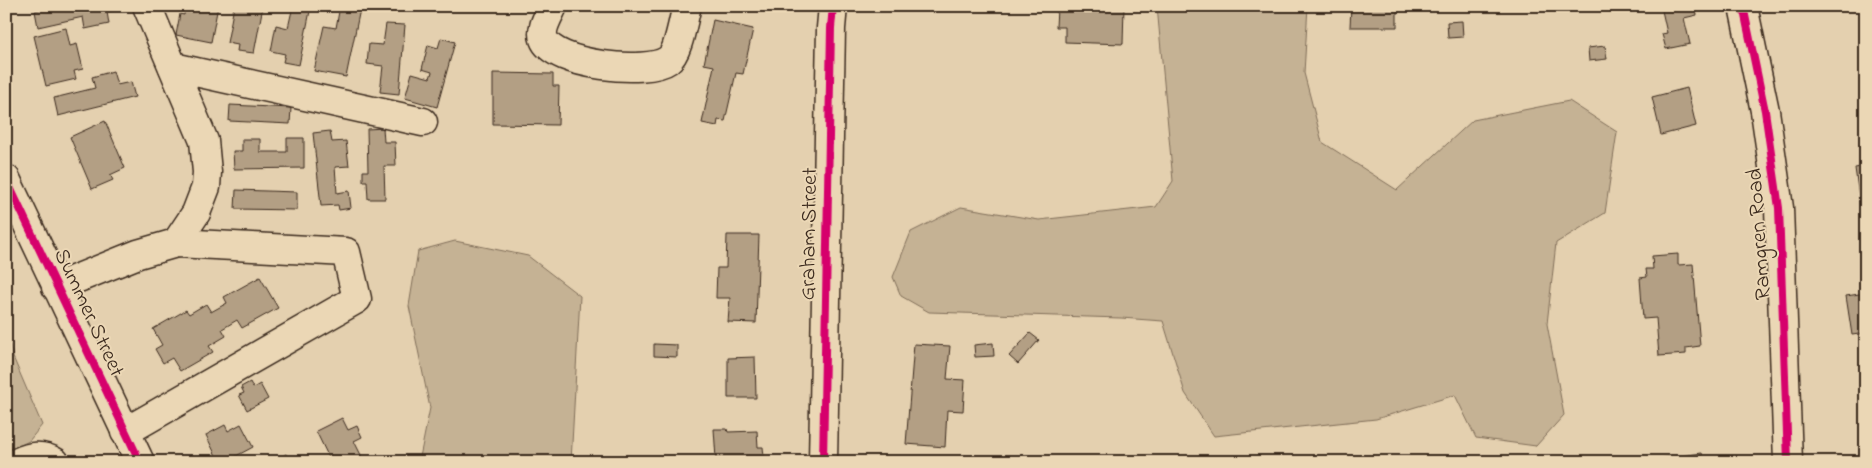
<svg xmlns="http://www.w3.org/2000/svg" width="1872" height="468" font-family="'Indie Flower',sans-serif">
<rect width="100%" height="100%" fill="#e4d0af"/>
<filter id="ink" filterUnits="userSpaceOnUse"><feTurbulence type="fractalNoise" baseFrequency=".02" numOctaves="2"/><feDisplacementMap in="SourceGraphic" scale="10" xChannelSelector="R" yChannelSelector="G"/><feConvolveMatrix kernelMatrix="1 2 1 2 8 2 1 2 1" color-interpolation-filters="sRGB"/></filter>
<g filter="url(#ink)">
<g fill="#c5b294" stroke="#806e59">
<path d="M1157,6H1308L1304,73L1322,142L1397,190L1473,120L1569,101L1617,132L1605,213L1556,243L1547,324L1564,415L1536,446L1476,438L1455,395L1376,419L1214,436L1185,393L1163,321L1121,318L929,312L901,296L893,277L911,232L961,207L1039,220L1156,207L1173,181Z"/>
<path d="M455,241L528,256L580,296L571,462H419L430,408L409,306L418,251Z"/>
<path d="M6,328L13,357L42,425L29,441L6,452Z"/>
</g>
<g fill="#b39f84" stroke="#3b2a1e">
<path d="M55,6H114L115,10L107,12L109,24L85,29L83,17L38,27L35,11Z"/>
<path d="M185,6H218L211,42L176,35L180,14L184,15Z"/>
<path d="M234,6H263L254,53L237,51L238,45L227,43Z"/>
<path d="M293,6H311L299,65L283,62L285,54L271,51L276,25L288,28Z"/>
<path d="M340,6L360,9L346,77L314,71L324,26L336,28Z"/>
<path d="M1066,6H1124L1123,44L1065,42V27H1056L1057,8H1066Z"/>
<path d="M1351,6H1412V11H1397V27H1350Z"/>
<path d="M1661,6H1695L1697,15L1684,18L1690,44L1666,49L1662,34L1667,33Z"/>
<path d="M713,20L753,29L743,74L736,73L725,121L718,120L717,126L702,123L714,66L704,64Z"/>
<path d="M1462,21L1463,37L1448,38L1447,22Z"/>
<path d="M386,24L405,25L399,94L380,92L383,66L367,64L369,44L383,45Z"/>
<path d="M66,28L70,46L77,44L83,69L74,71L76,79L46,86L34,36Z"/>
<path d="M441,38L455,42L437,107L405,98L412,73L430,78L432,72L422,69L428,45L438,48Z"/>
<path d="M1605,46L1607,59L1589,61L1588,48Z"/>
<path d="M113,71L117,85L131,82L135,97L58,116L54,98L95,88L92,77Z"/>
<path d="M493,73L553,74V86H559L558,125L493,124Z"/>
<path d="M1687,88L1696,126L1661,135L1652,97Z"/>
<path d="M230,105L291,108L290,124L229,121Z"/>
<path d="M105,121L125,168L110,175L113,180L92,189L70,137Z"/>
<path d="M383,128L384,142H395L396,166H384L385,199H368L367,181H363V171H368L367,129Z"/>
<path d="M330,131L332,142L346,141L349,166L335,167L337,193L349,191L351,208L339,210L338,205L321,206L313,133Z"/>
<path d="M287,138H304V168L234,169L233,151H242V139H260V152H287Z"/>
<path d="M1866,166V204H1860L1855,168Z"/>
<path d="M236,190L297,192V210L235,209Z"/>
<path d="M727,235H759L756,323L728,322L730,298H716L717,268H726Z"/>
<path d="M1678,254V265L1693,264L1700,346L1686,348V354L1659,356L1656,318L1643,319L1640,278L1647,277L1646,269H1653L1652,256Z"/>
<path d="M260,277L278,308L242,328L237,320L222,329L226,336L209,346L213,352L180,371L172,358L163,363L155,349L162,345L153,329L186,310L189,314L206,304L211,312L227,303L224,297Z"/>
<path d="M1866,293V333L1852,335L1846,296Z"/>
<path d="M1030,333L1039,340L1018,364L1009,356Z"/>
<path d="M993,343L994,356L975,357L974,345Z"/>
<path d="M654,344L677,345V357L654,356Z"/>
<path d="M914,344L950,346L947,379L965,380L963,411L947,410L945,447L906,444Z"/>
<path d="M755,357L756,398H728V358Z"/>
<path d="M250,382L253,388L260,384L268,399L247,410L239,395L244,393L241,387Z"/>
<path d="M342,418L348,430L357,426L362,437L354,441L362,457L353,462H331L316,431Z"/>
<path d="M241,424L253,447L225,462H219L206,435L225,425L228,431Z"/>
<path d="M714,429H727L728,432L757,431L758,447H763L764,457H760V462H725V459H716Z"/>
<path d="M1702,453L1704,462H1658V459Z"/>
<path d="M286,454L291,462H273Z"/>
</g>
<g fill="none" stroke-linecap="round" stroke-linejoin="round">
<defs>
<g id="minor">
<path d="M147,6L204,141L207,172L206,187L196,213L176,243"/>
<path d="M553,6C549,15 540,29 544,39C553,65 647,75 668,60C679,52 683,19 687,6"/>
<path d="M1743,6L1765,111L1779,208L1788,462"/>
<path d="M173,67L423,122"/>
<path d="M56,287L138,254L176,243L346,252L357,299L125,432"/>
<path d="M18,462C31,456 42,454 55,462"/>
<path d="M823,462L831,28L833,6"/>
</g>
<path id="major" d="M6,179L140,462"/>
</defs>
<use href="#minor" stroke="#3b2a1e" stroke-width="31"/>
<use href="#major" stroke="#3b2a1e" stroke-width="31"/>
<use href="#minor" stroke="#ebd7b5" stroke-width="28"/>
<use href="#major" stroke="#ebd7b5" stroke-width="28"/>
<defs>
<g id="cycleway">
<path d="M1743,6L1765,111L1779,208L1788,462"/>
<path d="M6,179L140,462"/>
<path d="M823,462L831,28L833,6"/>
</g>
</defs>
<use href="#cycleway" stroke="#ebd7b5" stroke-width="11"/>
<use href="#cycleway" stroke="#d6006c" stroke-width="8"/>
</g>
</g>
<g text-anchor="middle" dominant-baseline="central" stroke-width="4" stroke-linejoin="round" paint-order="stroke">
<g font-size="22" fill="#3b2a1e" stroke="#ebd7b5">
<text transform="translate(810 234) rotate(-89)">Graham Street</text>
<text transform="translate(1760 234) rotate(-94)">Ramgren Road</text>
<text transform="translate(88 313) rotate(65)">Summer Street</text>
</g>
</g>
<rect width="1872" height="468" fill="none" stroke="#ebd7b5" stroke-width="25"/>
<rect x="12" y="12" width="1847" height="443" fill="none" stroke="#3b2a1e" stroke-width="2" filter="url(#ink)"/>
</svg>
